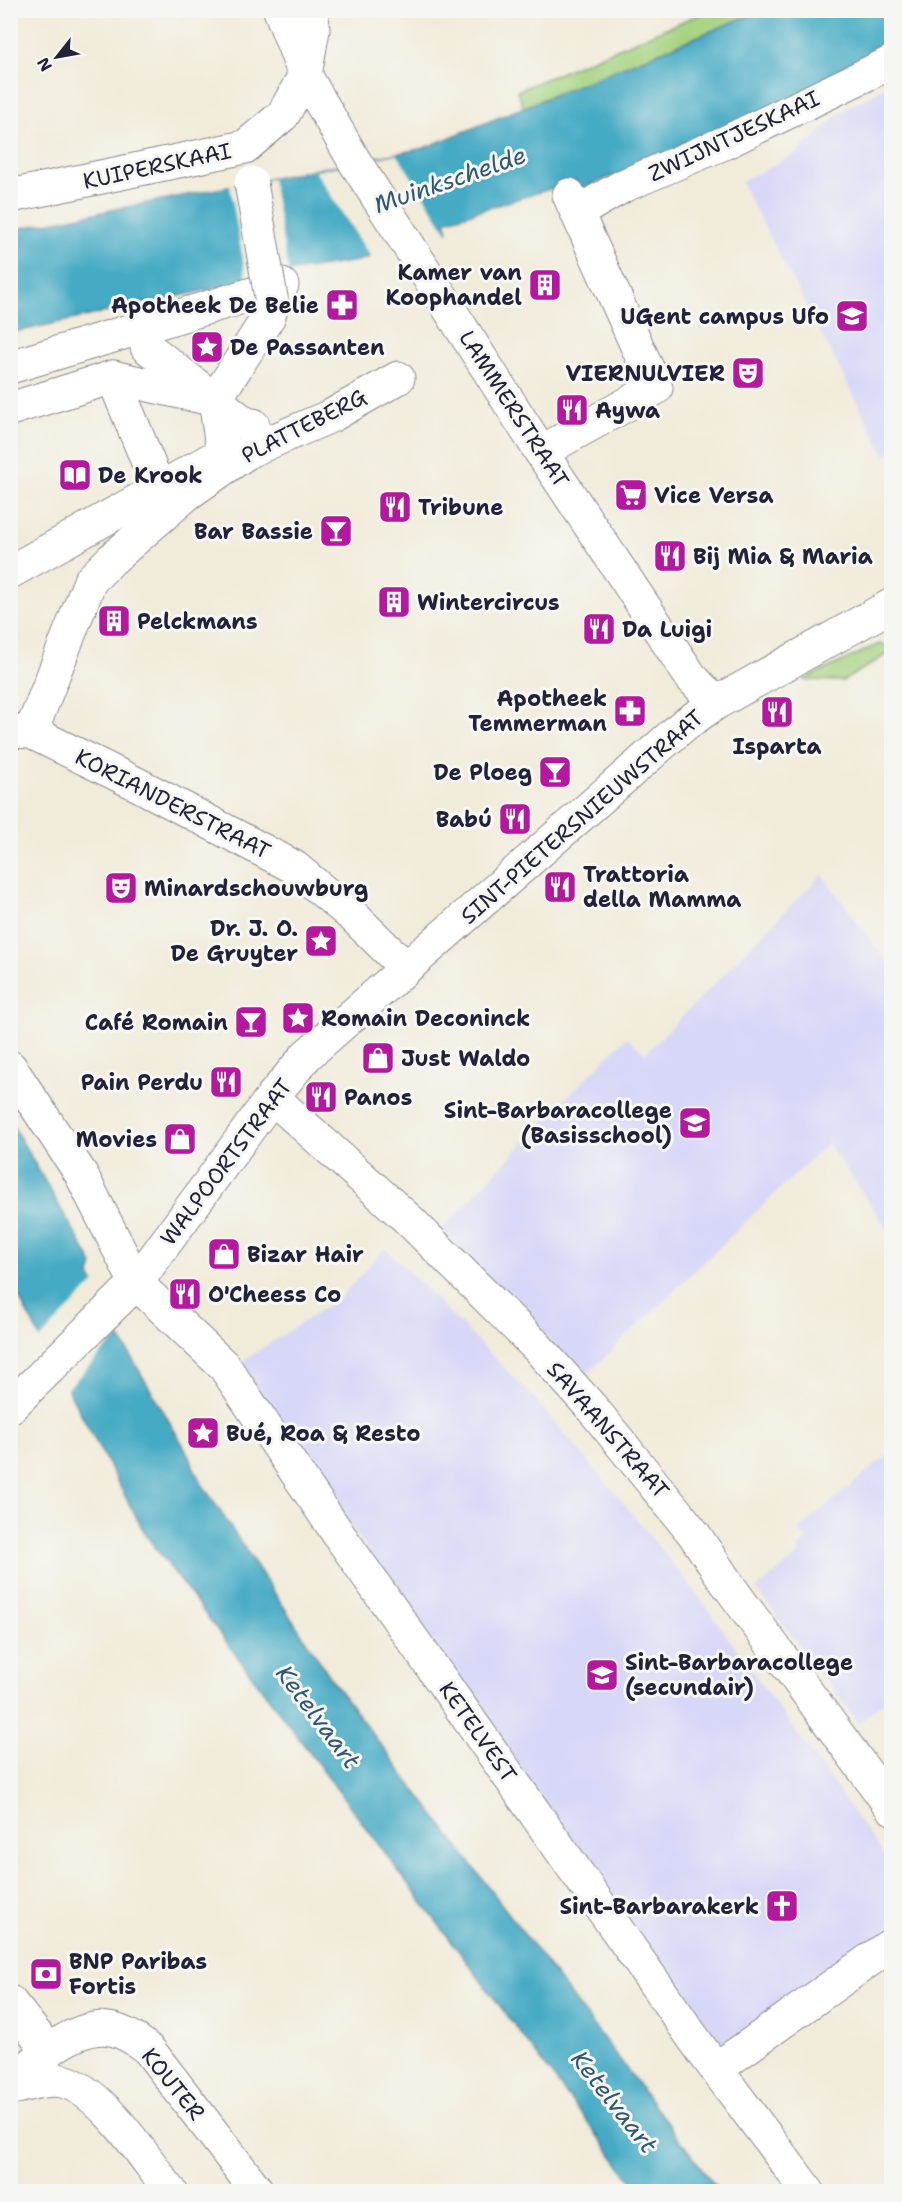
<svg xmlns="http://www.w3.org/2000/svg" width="902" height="2202" font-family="'Shantell Sans',sans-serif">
<rect width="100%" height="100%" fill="#f6f6f2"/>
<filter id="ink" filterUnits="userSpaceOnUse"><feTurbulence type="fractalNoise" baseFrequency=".0167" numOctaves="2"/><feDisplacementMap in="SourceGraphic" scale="12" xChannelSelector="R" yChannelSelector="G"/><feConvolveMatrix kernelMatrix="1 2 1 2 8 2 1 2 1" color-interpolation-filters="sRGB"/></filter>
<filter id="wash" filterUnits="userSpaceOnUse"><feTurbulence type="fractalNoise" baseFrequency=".008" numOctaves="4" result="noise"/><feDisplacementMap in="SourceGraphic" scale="24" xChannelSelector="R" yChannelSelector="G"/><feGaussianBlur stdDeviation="1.35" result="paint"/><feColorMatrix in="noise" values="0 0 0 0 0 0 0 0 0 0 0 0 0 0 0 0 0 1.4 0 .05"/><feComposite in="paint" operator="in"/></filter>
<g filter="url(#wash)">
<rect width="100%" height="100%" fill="#f1ebd9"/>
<g fill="#d7d7f8">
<path d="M891,84L892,451L885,455L741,182L797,153L845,109Z"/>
<path d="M822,874L891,968V1234L828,1143L585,1376L442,1230L554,1110L627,1037L645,1054Z"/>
<path d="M385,1248L532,1396L620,1499L700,1598L891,1865V1928L718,2053L238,1364L341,1297Z"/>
<path d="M891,1452V1694L859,1723L756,1589L799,1555V1547L807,1540L799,1529Z"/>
</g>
<g fill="#a6d380" stroke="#647a5e" stroke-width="1.5">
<path d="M707,11H760L524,108L517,91Z"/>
<path d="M879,644L891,647V652L843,681L803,680Z"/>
</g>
<g fill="#44aac4" stroke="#336680" stroke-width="1.5">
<path d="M760,11H891V51L728,134L579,189L576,181L445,221L448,232L357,261L293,271L11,333L10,230L424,148Z"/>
<path d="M10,1121L93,1264L90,1276L120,1338L186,1450L200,1481L337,1687L719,2191H639L146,1535L11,1283Z"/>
</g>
<g fill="#f1ebd9">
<path d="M397,154L449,235L372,259L315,171Z"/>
<path d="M272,179L289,275L247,284L230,186Z"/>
<path d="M96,1281L121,1333L66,1390L40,1339Z"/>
</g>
</g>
<g filter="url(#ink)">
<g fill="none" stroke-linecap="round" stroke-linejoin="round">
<defs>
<g id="minor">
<path d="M280,10L305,75L355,162L541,452L691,677L716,703"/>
<path d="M10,196L245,147L283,115L305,75L313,30L312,10"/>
<path d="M578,212L623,186L724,143L892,62"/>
<path d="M147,347L247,425H253"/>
<path d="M10,367L282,285"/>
<path d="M113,377L159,489"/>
<path d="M10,409L113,377L215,400"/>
<path d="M541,452L656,388L569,195"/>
<path d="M10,572L223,453L215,400L269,316L272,303"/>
<path d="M10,731L31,732L137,784L294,867L354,917L406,968"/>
<path d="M31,732L90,581L111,560L187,494L249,451L331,416L398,378"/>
<path d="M10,1067L81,1174L136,1283L224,1366L339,1535L701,2049L808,2192"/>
<path d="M272,1097L409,1220L537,1347L592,1408L694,1534L726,1582L892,1808"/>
<path d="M10,1407L136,1283L272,1097L307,1055L684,725L716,703L892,605"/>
<path d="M10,2002L49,2051"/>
<path d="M716,2069L892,1944"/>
<path d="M16,2087C30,2084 48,2078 62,2081C101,2089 146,2160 171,2192"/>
<path d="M10,2090C19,2085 22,2076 28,2069C35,2060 47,2052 57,2045C93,2022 116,2022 149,2050L258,2192"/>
</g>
</defs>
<use href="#minor" stroke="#8a868a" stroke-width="35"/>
<use href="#minor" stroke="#fff" stroke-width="33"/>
<defs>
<path id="minor-bridge" d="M251,183L272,303"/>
</defs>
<use href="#minor-bridge" stroke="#8a868a" stroke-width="35" stroke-linecap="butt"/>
<use href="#minor-bridge" stroke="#fff" stroke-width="33"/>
</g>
</g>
<defs>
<symbol id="building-square" viewBox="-11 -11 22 22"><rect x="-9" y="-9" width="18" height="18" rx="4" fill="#b5179e" stroke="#f6f6f2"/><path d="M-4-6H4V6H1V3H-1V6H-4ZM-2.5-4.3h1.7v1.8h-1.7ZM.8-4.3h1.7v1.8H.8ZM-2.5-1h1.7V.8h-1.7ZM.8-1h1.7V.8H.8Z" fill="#fff"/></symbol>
<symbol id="pharmacy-square" viewBox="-11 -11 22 22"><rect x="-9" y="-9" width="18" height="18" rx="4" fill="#b5179e" stroke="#f6f6f2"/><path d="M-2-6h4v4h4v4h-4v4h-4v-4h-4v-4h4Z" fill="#fff"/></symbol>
<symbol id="university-square" viewBox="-11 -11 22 22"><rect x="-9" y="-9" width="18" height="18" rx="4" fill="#b5179e" stroke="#f6f6f2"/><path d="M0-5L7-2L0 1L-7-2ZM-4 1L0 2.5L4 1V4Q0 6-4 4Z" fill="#fff"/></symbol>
<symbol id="sight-square" viewBox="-11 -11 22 22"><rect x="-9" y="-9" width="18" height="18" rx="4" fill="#b5179e" stroke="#f6f6f2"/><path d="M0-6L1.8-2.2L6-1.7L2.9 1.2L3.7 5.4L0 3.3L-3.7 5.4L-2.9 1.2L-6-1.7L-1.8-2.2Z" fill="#fff"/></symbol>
<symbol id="theatre-square" viewBox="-11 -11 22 22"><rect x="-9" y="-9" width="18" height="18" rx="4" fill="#b5179e" stroke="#f6f6f2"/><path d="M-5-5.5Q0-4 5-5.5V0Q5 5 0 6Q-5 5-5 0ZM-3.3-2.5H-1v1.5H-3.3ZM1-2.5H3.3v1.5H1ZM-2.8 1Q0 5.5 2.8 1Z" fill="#fff"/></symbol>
<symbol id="restaurant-square" viewBox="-11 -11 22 22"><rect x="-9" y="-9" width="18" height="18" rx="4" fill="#b5179e" stroke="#f6f6f2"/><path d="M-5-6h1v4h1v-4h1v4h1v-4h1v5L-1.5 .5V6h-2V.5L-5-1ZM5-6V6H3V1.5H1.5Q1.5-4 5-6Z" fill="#fff"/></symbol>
<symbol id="library-square" viewBox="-11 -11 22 22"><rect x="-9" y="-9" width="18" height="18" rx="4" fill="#b5179e" stroke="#f6f6f2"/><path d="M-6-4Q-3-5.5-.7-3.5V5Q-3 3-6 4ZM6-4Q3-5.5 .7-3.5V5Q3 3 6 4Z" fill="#fff"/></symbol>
<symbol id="supermarket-square" viewBox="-11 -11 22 22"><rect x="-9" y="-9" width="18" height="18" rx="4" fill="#b5179e" stroke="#f6f6f2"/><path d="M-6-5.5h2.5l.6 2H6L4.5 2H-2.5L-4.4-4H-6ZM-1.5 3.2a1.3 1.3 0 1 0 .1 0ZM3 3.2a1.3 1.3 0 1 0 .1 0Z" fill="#fff"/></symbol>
<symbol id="bar-square" viewBox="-11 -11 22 22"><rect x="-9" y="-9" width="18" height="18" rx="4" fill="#b5179e" stroke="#f6f6f2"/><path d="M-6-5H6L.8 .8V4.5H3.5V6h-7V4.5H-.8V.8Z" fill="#fff"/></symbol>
<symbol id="shop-square" viewBox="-11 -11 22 22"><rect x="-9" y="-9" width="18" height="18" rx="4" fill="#b5179e" stroke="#f6f6f2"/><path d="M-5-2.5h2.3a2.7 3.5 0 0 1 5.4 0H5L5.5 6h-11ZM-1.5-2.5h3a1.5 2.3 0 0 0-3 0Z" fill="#fff"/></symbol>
<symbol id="school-square" viewBox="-11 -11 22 22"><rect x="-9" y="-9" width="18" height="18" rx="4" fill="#b5179e" stroke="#f6f6f2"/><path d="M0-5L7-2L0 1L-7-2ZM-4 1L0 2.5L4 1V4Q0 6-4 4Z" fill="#fff"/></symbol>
<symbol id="church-square" viewBox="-11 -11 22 22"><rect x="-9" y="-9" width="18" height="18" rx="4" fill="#b5179e" stroke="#f6f6f2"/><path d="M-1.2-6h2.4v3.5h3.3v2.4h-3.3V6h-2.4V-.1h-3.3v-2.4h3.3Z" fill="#fff"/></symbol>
<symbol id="bank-square" viewBox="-11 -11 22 22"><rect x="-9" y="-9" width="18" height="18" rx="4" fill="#b5179e" stroke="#f6f6f2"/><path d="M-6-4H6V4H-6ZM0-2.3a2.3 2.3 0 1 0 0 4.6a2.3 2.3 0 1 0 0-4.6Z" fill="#fff"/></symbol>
</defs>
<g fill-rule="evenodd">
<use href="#building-square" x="526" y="266" width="38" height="38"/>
<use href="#pharmacy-square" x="323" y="286" width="38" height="38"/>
<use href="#university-square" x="833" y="297" width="38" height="38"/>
<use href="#sight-square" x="188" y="328" width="38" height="38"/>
<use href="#theatre-square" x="729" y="354" width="38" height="38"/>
<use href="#restaurant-square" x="553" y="391" width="38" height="38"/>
<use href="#library-square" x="56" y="456" width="38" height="38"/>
<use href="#supermarket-square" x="612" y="476" width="38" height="38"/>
<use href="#restaurant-square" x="376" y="488" width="38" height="38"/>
<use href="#bar-square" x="317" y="512" width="38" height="38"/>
<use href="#restaurant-square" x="651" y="537" width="38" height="38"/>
<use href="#building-square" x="375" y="583" width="38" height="38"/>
<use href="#building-square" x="95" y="602" width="38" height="38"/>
<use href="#restaurant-square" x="580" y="610" width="38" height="38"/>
<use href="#pharmacy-square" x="611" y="692" width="38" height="38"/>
<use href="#restaurant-square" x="758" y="693" width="38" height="38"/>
<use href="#bar-square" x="536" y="753" width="38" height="38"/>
<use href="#restaurant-square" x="496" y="800" width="38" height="38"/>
<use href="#restaurant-square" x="541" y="868" width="38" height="38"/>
<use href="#theatre-square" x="102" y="869" width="38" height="38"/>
<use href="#sight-square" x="302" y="922" width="38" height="38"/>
<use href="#sight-square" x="279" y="999" width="38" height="38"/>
<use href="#bar-square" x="232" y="1003" width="38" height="38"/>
<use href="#shop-square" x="359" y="1039" width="38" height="38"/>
<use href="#restaurant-square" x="207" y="1063" width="38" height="38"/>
<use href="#restaurant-square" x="302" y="1078" width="38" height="38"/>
<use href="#school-square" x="676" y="1104" width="38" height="38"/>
<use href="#shop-square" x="161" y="1120" width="38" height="38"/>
<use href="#shop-square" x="205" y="1235" width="38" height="38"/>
<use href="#restaurant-square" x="166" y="1275" width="38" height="38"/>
<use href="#sight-square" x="184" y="1414" width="38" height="38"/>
<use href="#school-square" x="583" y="1656" width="38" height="38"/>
<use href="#church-square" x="763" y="1887" width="38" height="38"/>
<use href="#bank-square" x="27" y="1955" width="38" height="38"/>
</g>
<g text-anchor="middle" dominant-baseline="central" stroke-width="6" stroke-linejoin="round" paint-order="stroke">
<g font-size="22" fill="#22223b" stroke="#f6f6f2">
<text transform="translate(734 136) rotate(-25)">ZWIJNTJESKAAI</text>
<text transform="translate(157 166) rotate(-12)">KUIPERSKAAI</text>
<text transform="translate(514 409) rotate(57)">LAMMERSTRAAT</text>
<text transform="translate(304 426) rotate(-27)">PLATTEBERG</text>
<text transform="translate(173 804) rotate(27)">KORIANDERSTRAAT</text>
<text transform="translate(582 817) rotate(-41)">SINT-PIETERSNIEUWSTRAAT</text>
<text transform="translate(226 1162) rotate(-53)">WALPOORTSTRAAT</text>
<text transform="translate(608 1430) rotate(49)">SAVAANSTRAAT</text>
<text transform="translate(478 1732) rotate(55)">KETELVEST</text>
<text transform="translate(173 2084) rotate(51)">KOUTER</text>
</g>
<g font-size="22" font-weight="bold" fill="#22223b" stroke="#f6f6f2" text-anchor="start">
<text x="522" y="272" text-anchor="end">Kamer van<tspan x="522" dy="25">Koophandel</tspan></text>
<text x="319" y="305" text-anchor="end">Apotheek De Belie</text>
<text x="829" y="316" text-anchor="end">UGent campus Ufo</text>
<text x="230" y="347">De Passanten</text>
<text x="725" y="373" text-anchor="end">VIERNULVIER</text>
<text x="595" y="410">Aywa</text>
<text x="98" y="475">De Krook</text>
<text x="654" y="495">Vice Versa</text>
<text x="418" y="507">Tribune</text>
<text x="313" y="531" text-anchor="end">Bar Bassie</text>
<text x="693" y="556">Bij Mia &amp; Maria</text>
<text x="417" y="602">Wintercircus</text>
<text x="137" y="621">Pelckmans</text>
<text x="622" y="629">Da Luigi</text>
<text x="607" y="698" text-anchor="end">Apotheek<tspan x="607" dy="25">Temmerman</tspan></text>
<text x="777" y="746" text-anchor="middle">Isparta</text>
<text x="532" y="772" text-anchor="end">De Ploeg</text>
<text x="492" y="819" text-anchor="end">Babú</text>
<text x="583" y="874">Trattoria<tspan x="583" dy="25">della Mamma</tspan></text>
<text x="144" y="888">Minardschouwburg</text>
<text x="298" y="928" text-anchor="end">Dr. J. O.<tspan x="298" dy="25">De Gruyter</tspan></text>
<text x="321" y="1018">Romain Deconinck</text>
<text x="228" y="1022" text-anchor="end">Café Romain</text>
<text x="401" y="1058">Just Waldo</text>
<text x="203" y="1082" text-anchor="end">Pain Perdu</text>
<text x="344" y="1097">Panos</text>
<text x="672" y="1110" text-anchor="end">Sint-Barbaracollege<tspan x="672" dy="25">(Basisschool)</tspan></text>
<text x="157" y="1139" text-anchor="end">Movies</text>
<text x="247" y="1254">Bizar Hair</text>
<text x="208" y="1294">O'Cheess Co</text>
<text x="226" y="1433">Bué, Roa &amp; Resto</text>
<text x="625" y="1662">Sint-Barbaracollege<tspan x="625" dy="25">(secundair)</tspan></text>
<text x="759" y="1906" text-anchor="end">Sint-Barbarakerk</text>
<text x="69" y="1961">BNP Paribas<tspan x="69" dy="25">Fortis</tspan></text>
</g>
<g font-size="24" font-style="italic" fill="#305872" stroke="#f6f6f2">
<text transform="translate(450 180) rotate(-19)">Muinkschelde</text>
<text transform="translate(318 1717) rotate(53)">Ketelvaart</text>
<text transform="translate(614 2102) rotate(52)">Ketelvaart</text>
</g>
</g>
<rect width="902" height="2202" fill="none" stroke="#f6f6f2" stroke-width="36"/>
<g transform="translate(57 57) rotate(239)" stroke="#f6f6f2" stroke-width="4.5" paint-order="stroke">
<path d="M0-4.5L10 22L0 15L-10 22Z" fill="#22223b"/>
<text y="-9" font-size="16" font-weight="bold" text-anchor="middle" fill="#22223b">N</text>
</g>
</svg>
